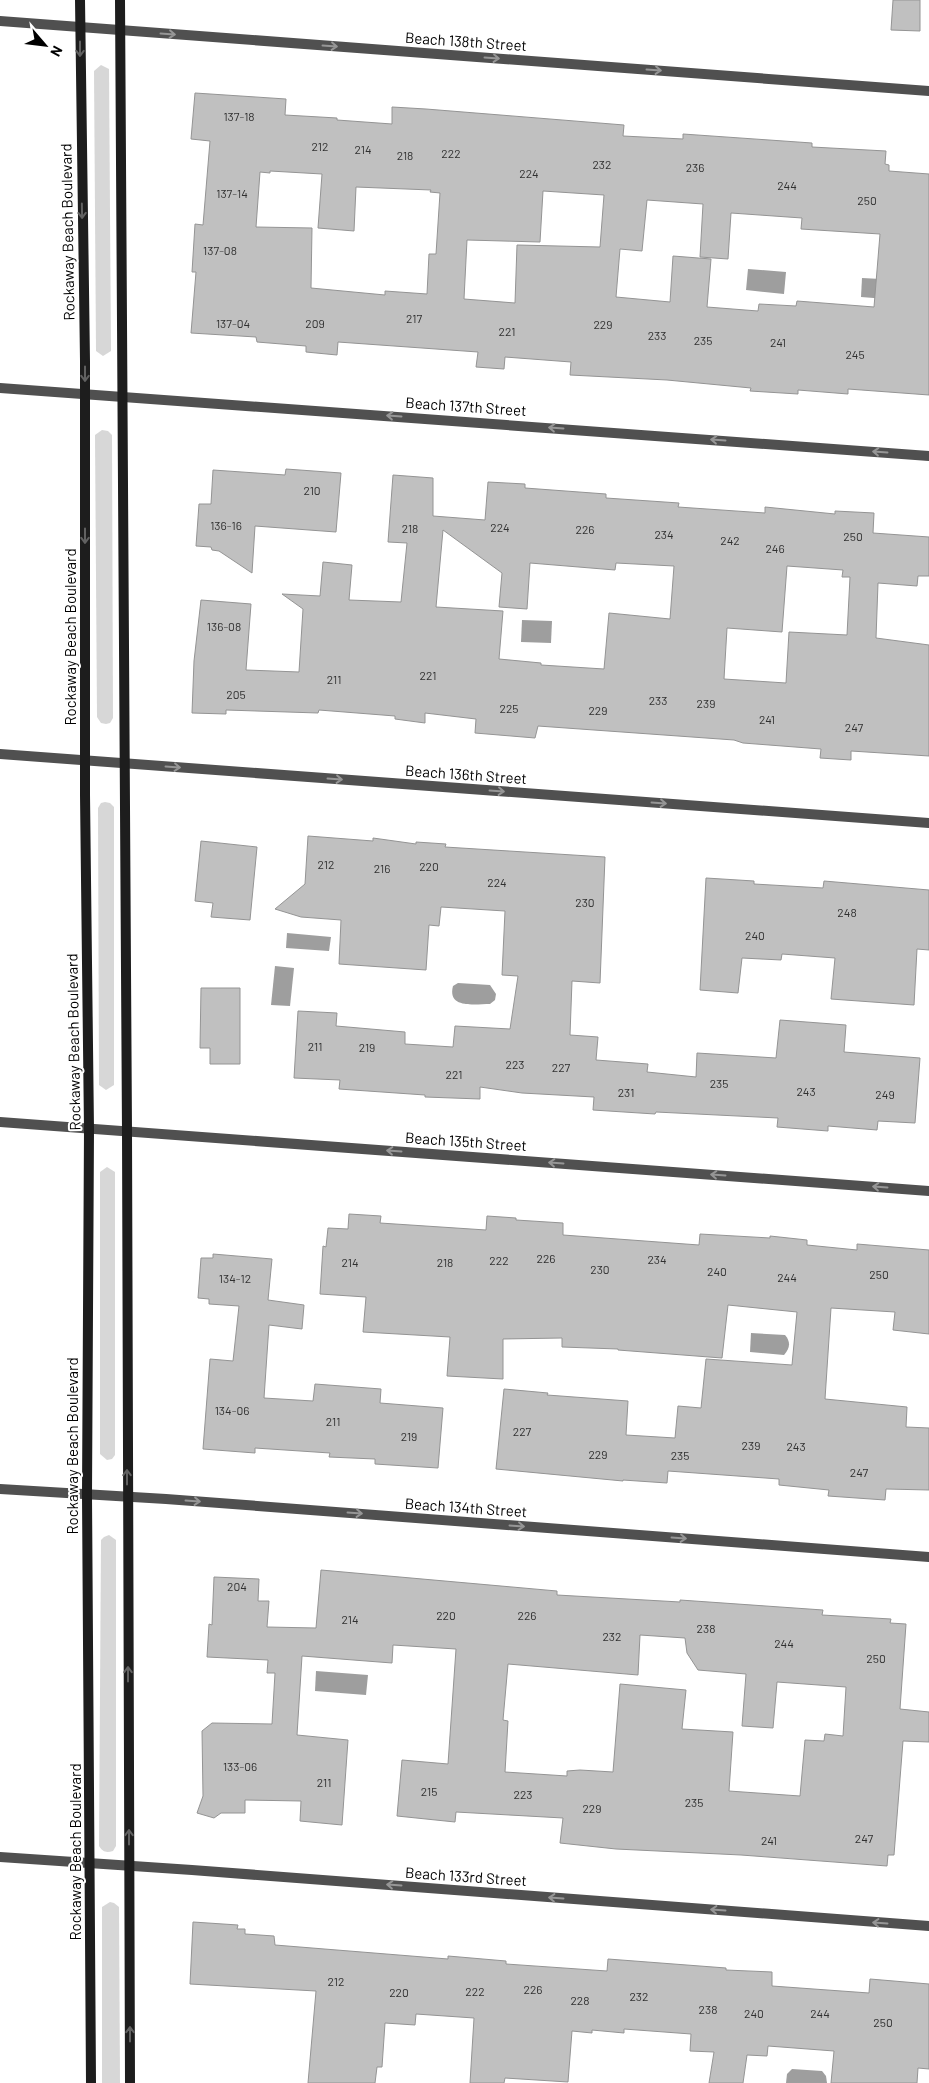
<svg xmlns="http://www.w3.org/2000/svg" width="929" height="2083" font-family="Barlow,sans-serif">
<rect width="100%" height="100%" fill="#fff"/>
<g fill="#d7d7d7">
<path d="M101,65L109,69L111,351L103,356L96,351L94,71Z"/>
<path d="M102,430L108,431L112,435L113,718L110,723L106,724L101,723L97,717L95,435Z"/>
<path d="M105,802L110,803L114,807V1085L106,1090L99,1085L98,808L101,803Z"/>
<path d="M107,1167L115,1172V1455L112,1459L107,1460L100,1454V1172Z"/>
<path d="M109,1535L116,1540V1846L113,1851C106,1853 103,1852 99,1846L101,1540L104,1537Z"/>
<path d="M110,1902L114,1903L119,1907L120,2083H102V1907Z"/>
</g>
<g fill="#9e9e9e">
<path d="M748,269L786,272L784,294L746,290Z"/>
<path d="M862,278L900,280L899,300L861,297Z"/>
<path d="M522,620L552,621L551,643L521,642Z"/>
<path d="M287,933L331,937L329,951L286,948Z"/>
<path d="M275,966L294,968L290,1006L271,1005Z"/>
<path d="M458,983L490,985L496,994L495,1000L490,1004C475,1004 447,1009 453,986Z"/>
<path d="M751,1333L785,1335C791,1342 790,1348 784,1355L750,1352Z"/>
<path d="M316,1671L368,1675L366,1695L315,1691Z"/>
<path d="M792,2069L822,2071L826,2076L827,2083H786L787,2074Z"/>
</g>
<g fill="#c0c0c0" stroke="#949494" fill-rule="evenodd">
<path d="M893,0H920V31L891,30Z"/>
<path d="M195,93L286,99L285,115L337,118V120L392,124V107L426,109L624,125L623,136L683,139V134L812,143V147L886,151L885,164L889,165V171L929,174V395L848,389V394L798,390V394L750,391L751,388L667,380L570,375L571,362L505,357L504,369L476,367L478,352L338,342L337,355L306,352V346L257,342L256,337L191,333L196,272H192L195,224L203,225L210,141L191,139ZM270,171L322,174L318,228L354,231L356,187L431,190L430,192L440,193L436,254H429L427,294L385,291V295L311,288L312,228L256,227L260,172L270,173ZM543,191L604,195L600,247L517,245L515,303L464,299L467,240L540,242ZM647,200L703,204L700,257L728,259L731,213L802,218L801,229L880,234L874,307L797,301L796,306L759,304L758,311L707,307L711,259L673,256L670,302L616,297L620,249L642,251Z"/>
<path d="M286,469L341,473L336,532L255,526L252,573L219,551L212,550L211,547L196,546L199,504H211L213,470L285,475Z"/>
<path d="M393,475L433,478V516L485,520L488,482L525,484V488L606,494V498L679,503L678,507L765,513V507L835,514V511L874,513L873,533L929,537V576H918L917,586L878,583L876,638L929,645V756L851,751V760L820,758L821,749L743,743L734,740L538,726L535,738L475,733L476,719L425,713V723L395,719V716L319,710L318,713L226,710V714L192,713L194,661L201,600L251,604L246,670L299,672L303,609L282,594L320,596L323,562L352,565L349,600L401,602L407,543L388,542ZM443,530L502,573L499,607L527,609L530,563L615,570L616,563L674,566L670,619L609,613L604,669L541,665V663L499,659L503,611L436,607ZM787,566L843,570L842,577H850L847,635L789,632L786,683L724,679L727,628L782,632Z"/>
<path d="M308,836L373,841V838L416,844V842L446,844L445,847L605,857L600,983L572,981L570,1035L598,1037L596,1060L648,1064L647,1072L696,1077L697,1053L776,1058L780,1020L846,1025L844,1052L920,1058L915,1123L878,1121L877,1130L828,1126V1131L777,1127L778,1118L656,1112L655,1114L593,1110L594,1097L522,1093L480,1087V1099L425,1097V1095L339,1089L340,1080L294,1078L298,1011L337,1013L336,1026L405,1032V1044L453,1047L455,1026L510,1029L518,976L502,975L505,911L441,907L439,926L429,925L426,970L339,964L341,920L301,917L275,909L305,884Z"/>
<path d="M201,841L257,847L250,920L211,917L213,903L195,901Z"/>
<path d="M706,878L754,881V884L823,888L824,881L929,890V950L917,949L914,1005L831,999L835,958L782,954L781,960L742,958L738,993L700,990Z"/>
<path d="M201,988H240V1064H210V1048H200Z"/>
<path d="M349,1214L381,1216L380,1223L486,1230L487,1216L516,1218V1220L563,1223V1235L699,1245L700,1234L770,1238V1236L807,1240V1245L857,1250V1244L929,1250V1334L893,1330L895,1312L831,1308L825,1399L907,1407L906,1427L929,1428V1490L886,1489L885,1500L828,1496L829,1490L779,1485V1479L668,1471L667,1483L623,1480V1481L496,1469L504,1389L548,1393L547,1395L628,1401L626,1435L675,1438L678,1406L701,1408L706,1359L792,1365L797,1312L728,1305L722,1358L618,1350V1349L562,1347V1338L503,1339V1379L447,1376L450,1337L363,1332L366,1297L320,1294L323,1246L326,1247L328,1228L348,1229Z"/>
<path d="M213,1254L272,1259L268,1300L304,1305L302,1329L269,1325L264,1398L313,1401L315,1384L381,1389L380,1403L443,1408L438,1468L375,1464V1459L329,1457L330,1453L255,1448V1453L203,1449L210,1359L233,1361L239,1306L209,1304V1299L198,1298L201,1258H213Z"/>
<path d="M321,1570L557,1591V1595L680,1602V1600L823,1610L822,1615L891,1619L890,1623L906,1624L900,1709L929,1712V1742L903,1741L894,1855H888L887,1866L741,1855L616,1849L560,1843L563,1818L456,1812L455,1822L397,1816L402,1760L448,1764L456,1649L393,1645L392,1663L302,1656L297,1735L348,1740L342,1825L300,1821L301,1801L245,1800V1813H221L214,1818L197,1813L203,1796L202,1731L212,1723L272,1724L275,1673H267L268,1660L207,1657L209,1624L212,1625L214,1577L259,1579L258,1601H269L267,1627L316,1628ZM640,1635L685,1638L687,1653L698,1670L746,1674L742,1726L773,1728L777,1682L846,1687L843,1736L825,1734L824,1741L805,1740L800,1796L729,1791L733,1732L682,1729L686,1690L620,1684L613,1772L580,1770L567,1771V1776L505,1772L508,1721L503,1720L508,1664L638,1675Z"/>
<path d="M193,1922L238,1925L237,1929H245V1934L274,1936L275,1945L448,1959V1956L506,1961V1964L607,1971L608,1959L726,1968V1970L772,1972V1986L869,1993L870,1979L929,1984V2069L918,2068L917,2083H831L834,2051L768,2046L767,2056L747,2055L743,2083H709L714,2052L690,2051L691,2034L624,2029V2033L592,2030V2033L572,2031L568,2082L505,2078L504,2083H470L474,2018L416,2014L415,2025L385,2023L382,2067H377L375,2083H308L316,1991L190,1984Z"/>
</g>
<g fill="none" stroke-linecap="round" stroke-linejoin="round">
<g stroke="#505050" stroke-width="10">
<path d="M0,21L929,91"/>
<path d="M0,388L929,456"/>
<path d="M0,754L929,823"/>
<path d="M0,1122L929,1191"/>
<path d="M0,1489L166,1499L929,1557"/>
<path d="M0,1857L192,1870L929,1926"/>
</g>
<g stroke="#1d1d1d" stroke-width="10">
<path d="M80,0L85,361V795L89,1129L87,1495L91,2083"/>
<path d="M120,0L127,1131L130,2083"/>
</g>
</g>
<defs><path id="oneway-shaft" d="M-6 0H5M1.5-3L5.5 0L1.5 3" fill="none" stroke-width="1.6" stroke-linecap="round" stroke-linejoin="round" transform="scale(1.25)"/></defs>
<g stroke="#969696">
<use href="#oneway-shaft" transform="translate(168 34) rotate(4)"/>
<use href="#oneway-shaft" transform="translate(330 46) rotate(4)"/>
<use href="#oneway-shaft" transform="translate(492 58) rotate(4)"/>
<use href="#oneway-shaft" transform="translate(654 70) rotate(4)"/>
<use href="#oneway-shaft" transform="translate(394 416) rotate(-176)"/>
<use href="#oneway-shaft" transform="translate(556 428) rotate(-176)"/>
<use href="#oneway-shaft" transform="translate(718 440) rotate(-176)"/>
<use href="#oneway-shaft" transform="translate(880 452) rotate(-176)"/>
<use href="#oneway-shaft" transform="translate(173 767) rotate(4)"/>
<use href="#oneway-shaft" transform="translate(335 779) rotate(4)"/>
<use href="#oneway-shaft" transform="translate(497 791) rotate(4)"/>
<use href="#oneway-shaft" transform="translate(659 803) rotate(4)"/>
<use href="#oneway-shaft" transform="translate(394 1151) rotate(-176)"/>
<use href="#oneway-shaft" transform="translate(556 1163) rotate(-176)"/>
<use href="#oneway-shaft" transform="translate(718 1175) rotate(-176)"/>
<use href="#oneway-shaft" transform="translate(880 1187) rotate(-176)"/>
<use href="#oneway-shaft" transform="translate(193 1501) rotate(4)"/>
<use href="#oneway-shaft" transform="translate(355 1513) rotate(4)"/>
<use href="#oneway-shaft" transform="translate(517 1526) rotate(4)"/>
<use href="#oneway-shaft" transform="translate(679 1538) rotate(4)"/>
<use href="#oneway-shaft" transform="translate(394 1885) rotate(-176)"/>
<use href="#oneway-shaft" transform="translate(556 1898) rotate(-176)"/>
<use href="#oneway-shaft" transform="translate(718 1910) rotate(-176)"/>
<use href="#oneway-shaft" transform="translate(880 1923) rotate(-176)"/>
</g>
<g stroke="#616161">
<use href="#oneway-shaft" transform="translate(80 49) rotate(90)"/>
<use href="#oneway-shaft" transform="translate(82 211) rotate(89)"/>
<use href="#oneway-shaft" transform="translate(85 374) rotate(90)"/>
<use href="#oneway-shaft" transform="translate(85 536) rotate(90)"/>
<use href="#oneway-shaft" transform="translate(127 1477) rotate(-90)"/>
<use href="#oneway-shaft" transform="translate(128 1674) rotate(-90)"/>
<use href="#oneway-shaft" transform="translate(129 1837) rotate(-90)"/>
<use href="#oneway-shaft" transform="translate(130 2034) rotate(-90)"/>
</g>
<g text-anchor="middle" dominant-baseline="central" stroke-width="4" stroke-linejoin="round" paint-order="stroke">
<g font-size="12" fill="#303030">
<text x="239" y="116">137-18</text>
<text x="320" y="146">212</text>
<text x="363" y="149">214</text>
<text x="451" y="153">222</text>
<text x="405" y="155">218</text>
<text x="602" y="164">232</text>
<text x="695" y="167">236</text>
<text x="529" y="173">224</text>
<text x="787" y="185">244</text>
<text x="232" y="193">137-14</text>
<text x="867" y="200">250</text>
<text x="220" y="250">137-08</text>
<text x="414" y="318">217</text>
<text x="233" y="323">137-04</text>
<text x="315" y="323">209</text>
<text x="603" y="324">229</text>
<text x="507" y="331">221</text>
<text x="657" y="335">233</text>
<text x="703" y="340">235</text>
<text x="778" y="342">241</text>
<text x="855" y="354">245</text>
<text x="312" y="490">210</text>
<text x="226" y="525">136-16</text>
<text x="500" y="527">224</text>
<text x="410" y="528">218</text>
<text x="585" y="529">226</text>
<text x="664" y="534">234</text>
<text x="853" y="536">250</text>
<text x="730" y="540">242</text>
<text x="775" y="548">246</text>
<text x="224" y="626">136-08</text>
<text x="428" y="675">221</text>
<text x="334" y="679">211</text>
<text x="236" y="694">205</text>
<text x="658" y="700">233</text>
<text x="706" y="703">239</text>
<text x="509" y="708">225</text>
<text x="598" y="710">229</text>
<text x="767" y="719">241</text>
<text x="854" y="727">247</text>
<text x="326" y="864">212</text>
<text x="429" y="866">220</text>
<text x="382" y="868">216</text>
<text x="497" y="882">224</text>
<text x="585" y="902">230</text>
<text x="847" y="912">248</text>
<text x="755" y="935">240</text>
<text x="315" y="1046">211</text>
<text x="367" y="1047">219</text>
<text x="515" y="1064">223</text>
<text x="561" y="1067">227</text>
<text x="454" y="1074">221</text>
<text x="719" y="1083">235</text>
<text x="806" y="1091">243</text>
<text x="626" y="1092">231</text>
<text x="885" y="1094">249</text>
<text x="546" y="1258">226</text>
<text x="657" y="1259">234</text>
<text x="499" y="1260">222</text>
<text x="350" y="1262">214</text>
<text x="445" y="1262">218</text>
<text x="600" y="1269">230</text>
<text x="717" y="1271">240</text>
<text x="879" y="1274">250</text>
<text x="787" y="1277">244</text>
<text x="235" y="1278">134-12</text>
<text x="232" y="1410">134-06</text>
<text x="333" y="1421">211</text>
<text x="522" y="1431">227</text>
<text x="409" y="1436">219</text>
<text x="751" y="1445">239</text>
<text x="796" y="1446">243</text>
<text x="598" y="1454">229</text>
<text x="680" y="1455">235</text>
<text x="859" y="1472">247</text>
<text x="237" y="1586">204</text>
<text x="446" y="1615">220</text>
<text x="527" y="1615">226</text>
<text x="350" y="1619">214</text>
<text x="706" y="1628">238</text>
<text x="612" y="1636">232</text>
<text x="784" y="1643">244</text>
<text x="876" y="1658">250</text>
<text x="240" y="1766">133-06</text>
<text x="324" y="1782">211</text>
<text x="429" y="1791">215</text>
<text x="523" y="1794">223</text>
<text x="694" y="1802">235</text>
<text x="592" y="1808">229</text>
<text x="864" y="1838">247</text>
<text x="769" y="1840">241</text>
<text x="336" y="1981">212</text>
<text x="533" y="1989">226</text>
<text x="475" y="1991">222</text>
<text x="399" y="1992">220</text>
<text x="639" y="1996">232</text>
<text x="580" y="2000">228</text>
<text x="708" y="2009">238</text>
<text x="754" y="2013">240</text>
<text x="820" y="2013">244</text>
<text x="883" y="2022">250</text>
</g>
<g font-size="15" fill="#000" stroke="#fff">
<text transform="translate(466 41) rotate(4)">Beach 138th Street</text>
<text transform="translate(67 232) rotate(-91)">Rockaway Beach Boulevard</text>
<text transform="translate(466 406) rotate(4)">Beach 137th Street</text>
<text transform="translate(70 637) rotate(-90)">Rockaway Beach Boulevard</text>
<text transform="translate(466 774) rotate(4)">Beach 136th Street</text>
<text transform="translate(73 1042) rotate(-91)">Rockaway Beach Boulevard</text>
<text transform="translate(466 1141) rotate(4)">Beach 135th Street</text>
<text transform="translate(72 1446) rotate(-90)">Rockaway Beach Boulevard</text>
<text transform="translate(466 1507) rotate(4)">Beach 134th Street</text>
<text transform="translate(75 1852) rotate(-90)">Rockaway Beach Boulevard</text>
<text transform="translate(466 1876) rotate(4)">Beach 133rd Street</text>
</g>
</g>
<g transform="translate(45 45) rotate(118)" stroke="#ffffff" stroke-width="4" paint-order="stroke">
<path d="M0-4L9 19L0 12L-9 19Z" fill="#000000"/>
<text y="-8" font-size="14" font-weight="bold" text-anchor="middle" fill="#000000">N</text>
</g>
</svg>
